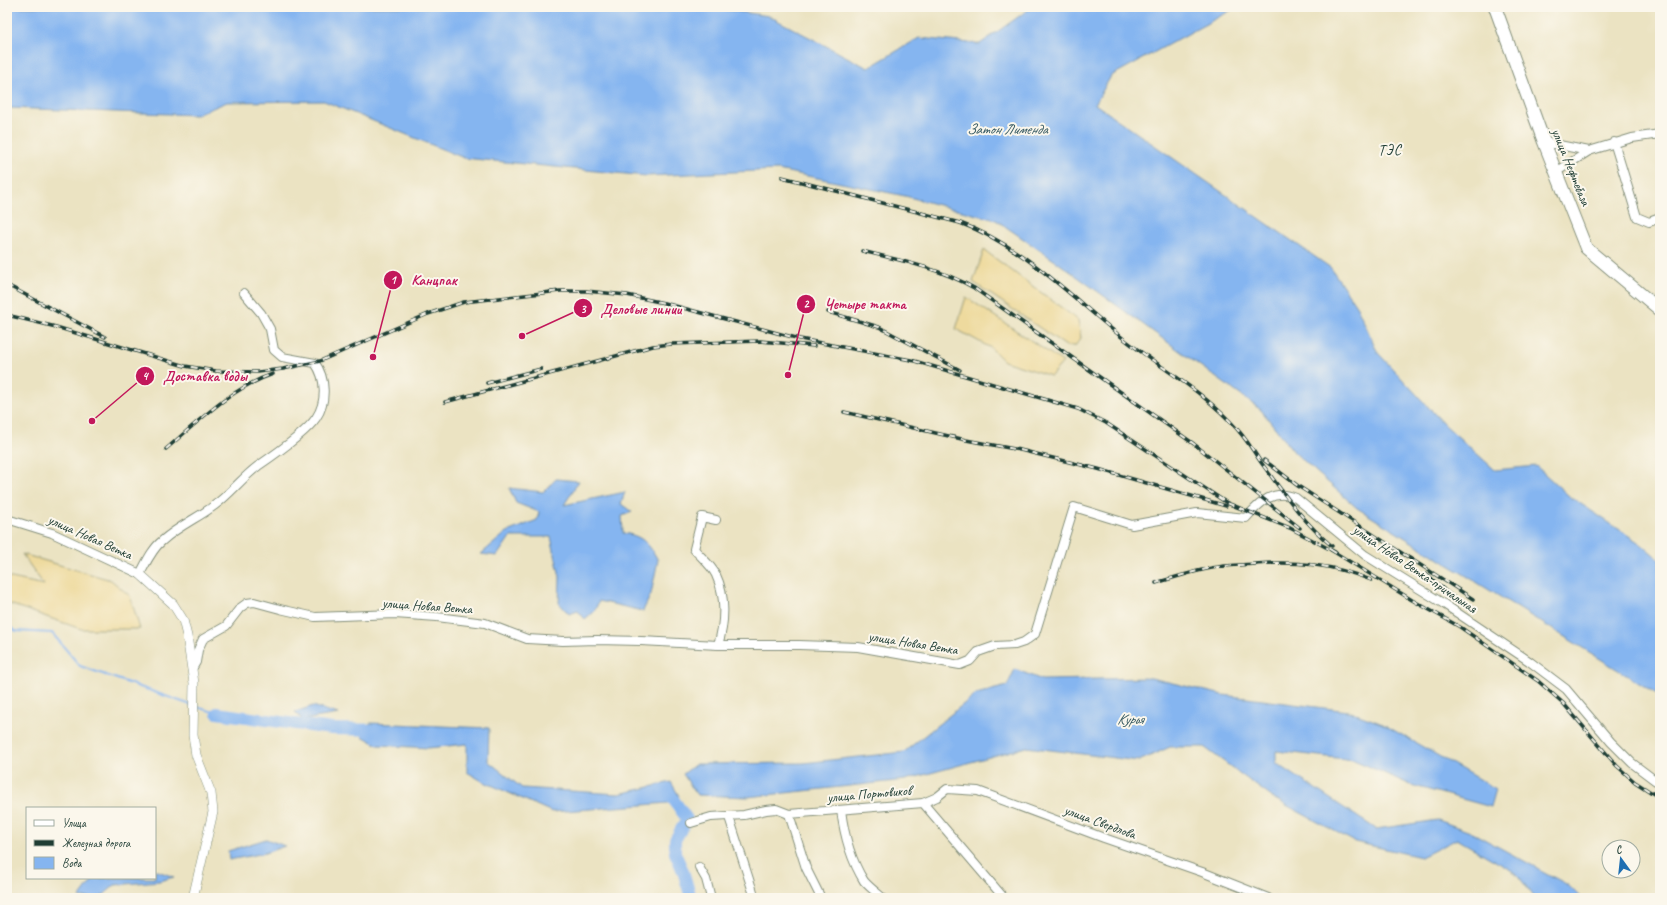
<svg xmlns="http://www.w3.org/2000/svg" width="1667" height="905" font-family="Caveat,sans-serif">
<rect width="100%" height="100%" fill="#fbf7ec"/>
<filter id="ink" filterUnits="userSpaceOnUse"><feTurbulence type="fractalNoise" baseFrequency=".025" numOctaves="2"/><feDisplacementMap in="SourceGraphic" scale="8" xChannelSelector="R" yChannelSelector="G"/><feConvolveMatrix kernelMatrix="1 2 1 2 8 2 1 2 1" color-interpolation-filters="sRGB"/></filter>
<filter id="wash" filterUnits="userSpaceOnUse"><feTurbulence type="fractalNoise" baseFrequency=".012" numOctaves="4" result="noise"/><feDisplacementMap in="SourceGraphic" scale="16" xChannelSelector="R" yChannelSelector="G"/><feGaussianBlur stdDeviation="0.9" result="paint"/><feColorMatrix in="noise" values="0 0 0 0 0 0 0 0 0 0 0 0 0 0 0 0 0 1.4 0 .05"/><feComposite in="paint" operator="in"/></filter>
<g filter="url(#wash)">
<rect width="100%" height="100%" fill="#ebe3c2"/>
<g fill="#eeda9e" stroke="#868c69">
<path d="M984,250L1078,320L1081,338L1075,346H1066L973,282Z"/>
<path d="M966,297L1063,362L1051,376L1004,361L991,348L956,329Z"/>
<path d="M22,554L111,580L130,596L140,629H81L7,603V577L44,585Z"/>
</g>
<g fill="#85b5f0" stroke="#527992">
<path d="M7,7H708L769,16L868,68L919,38L980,44L1032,7H1237L1111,76L1095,104L1331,268L1357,307L1378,353L1445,425L1495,470L1536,466L1569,496L1641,544L1660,560V696L1357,508L1295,453L1261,410L1064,267L996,220L905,196L778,170L646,176L464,158L324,101L227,102L196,115L7,108Z"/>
<path d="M556,479L579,481L564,505L625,492L621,504L632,512L622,516L623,533C643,536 648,543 658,560L651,594L643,611L599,601L595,610L585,619L578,611L569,614L559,603L560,577L551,537H510L497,556L481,554L507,532L537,520L539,512L516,503L509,488L543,492Z"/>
<path d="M1015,669L1042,680L1151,678L1223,695L1348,711L1383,724L1496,789L1491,807L1411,785L1354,760L1276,751V763L1376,829L1438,820L1473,833L1568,885L1581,898H1535L1516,873L1457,839L1421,857L1355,842L1273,798L1204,747H1170L1139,761L1026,747L905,780L748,797L697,795L683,774L696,764L803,763L904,752L976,694L1007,686Z"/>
<path d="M313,706L338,714L303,720L295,712Z"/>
<path d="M370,723L489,728L488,761L522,788L619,794L671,782L679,796L668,803L552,812L482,781L467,772V744L428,748L378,745L362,736Z"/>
<path d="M266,839L285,846L265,853L229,860L228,851Z"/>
<path d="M155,870L174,877L159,881L115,885L100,898H79L94,878H155Z"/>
</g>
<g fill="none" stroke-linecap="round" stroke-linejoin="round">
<g stroke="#85b5f0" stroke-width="2">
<path d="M7,625L16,631L52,633L80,666L191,705"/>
<path d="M197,707L217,713"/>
</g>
<g stroke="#85b5f0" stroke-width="12">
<path d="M217,713L332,729L382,730"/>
<path d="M659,797L671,796L687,819L675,840V853L683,871L691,898"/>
</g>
</g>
</g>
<g filter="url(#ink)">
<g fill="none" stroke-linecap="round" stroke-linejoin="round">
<defs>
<g id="minor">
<path d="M1544,142L1589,151"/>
<path d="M1614,142L1637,217L1649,222L1660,218"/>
<path d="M1556,172L1589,151L1632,138L1660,134"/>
<path d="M7,519L52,533L140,574C146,563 152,549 162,541C178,526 198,518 215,505C230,494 242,478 258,466C274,455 306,433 316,418C327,402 326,378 315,363L282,357L274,350L270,329L261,313L244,293"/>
<path d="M718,645H799L858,647L960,665L970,661L978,652L995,646L1015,645L1024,642L1035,634L1074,507L1132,525L1197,513L1246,518C1260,502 1274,488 1296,498L1365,555L1444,604L1529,661L1566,689L1611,742L1632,763L1660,784"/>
<path d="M192,669L196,662L198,650L203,639L226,626L240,608L247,603L254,602L280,609L315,617L395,614L437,617L485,623L527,639L563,641L597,640L641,641L718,645C725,623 726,596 716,575C712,566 701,557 694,549L702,517L716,520"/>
<path d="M923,803L1004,898"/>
<path d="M841,810C844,834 851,860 864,881C869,887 877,893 883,898"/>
<path d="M789,814L806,868L821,898"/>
<path d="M729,817L755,898"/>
<path d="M691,823L711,817L744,815L766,810L776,809L789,814L923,803L937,797L947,789L978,791L1104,838L1202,872L1268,898"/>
<path d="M699,867L706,879L711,898"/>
</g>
<path id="tertiary" d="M140,574L173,604L183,620L187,636L194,683L193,735L196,755L211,793L213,812L193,898"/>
<path id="primary" d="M1495,7L1544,142L1586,248L1660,310"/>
</defs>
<use href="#minor" stroke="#85907b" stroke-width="10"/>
<use href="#tertiary" stroke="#85907b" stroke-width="10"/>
<use href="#primary" stroke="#85907b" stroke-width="14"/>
<use href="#minor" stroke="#fff" stroke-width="8"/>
<use href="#tertiary" stroke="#fff" stroke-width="9"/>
<use href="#primary" stroke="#fff" stroke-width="12"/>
<defs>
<g id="rail">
<path d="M782,177L960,223C1024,246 1071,297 1124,339C1162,369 1205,392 1237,429C1246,439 1253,450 1260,461C1282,491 1303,522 1332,546"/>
<path d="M862,251C900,260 939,268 974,288L1194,444L1300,528"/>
<path d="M7,285L105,337"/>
<path d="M828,312L879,327L960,370"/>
<path d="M7,315L56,327L185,366L216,371L258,372L283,369L320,361L428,314L464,302L560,291H586L627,295L664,303L800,339L911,360L1078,409L1106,423L1227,503L1290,528L1335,552"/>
<path d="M487,383L541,369"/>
<path d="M445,402L653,346L672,344L760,341L814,346"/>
<path d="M844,412L966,440L1020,450L1098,469L1226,506"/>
<path d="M166,449C199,421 231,388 273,374"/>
<path d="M1264,460L1298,486L1473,599"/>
<path d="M1331,550L1412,600L1460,627L1538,681L1563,703L1617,766L1635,782L1660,798"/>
<path d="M1426,574L1450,595L1468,608"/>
<path d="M1156,583C1176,577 1197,570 1218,567C1230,565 1242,565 1255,564C1297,561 1331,564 1371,580"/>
</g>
</defs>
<use href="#rail" stroke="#1f3d34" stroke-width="3.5"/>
<use href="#rail" stroke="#fbf7ec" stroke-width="2" stroke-dasharray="6" stroke-linecap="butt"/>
</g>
</g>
<g text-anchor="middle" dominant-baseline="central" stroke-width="4" stroke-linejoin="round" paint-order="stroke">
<g font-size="14" fill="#1f3d34" stroke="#fbf7ec">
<text transform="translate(1571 167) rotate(68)">улица Нефтебаза</text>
<text transform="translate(90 537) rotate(24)">улица Новая Ветка</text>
<text transform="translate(1415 569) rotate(34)">улица Новая Ветка-причальная</text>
<text transform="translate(427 606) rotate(4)">улица Новая Ветка</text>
<text transform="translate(913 643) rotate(9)">улица Новая Ветка</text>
<text transform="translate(869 794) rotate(-5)">улица Портовиков</text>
<text transform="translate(1100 822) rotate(20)">улица Свердлова</text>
</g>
<g font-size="15" font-style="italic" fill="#385b63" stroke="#fbf7ec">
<text x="1007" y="129">Затон Лименда</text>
<text x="1130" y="719">Курья</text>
</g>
<g font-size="15" letter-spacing="1" fill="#1f3d34" stroke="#fbf7ec">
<text x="1390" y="150">ТЭС</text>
</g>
</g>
<path fill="none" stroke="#c2185b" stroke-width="1.5" d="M373 357L393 280M788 375L806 304M522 336L583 308M92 421L145 376"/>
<g fill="#c2185b" stroke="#fbf7ec" stroke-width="1.5">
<circle cx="373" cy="357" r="4"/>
<circle cx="788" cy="375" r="4"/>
<circle cx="522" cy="336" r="4"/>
<circle cx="92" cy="421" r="4"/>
<circle cx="393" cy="280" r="10"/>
<circle cx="806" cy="304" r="10"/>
<circle cx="583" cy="308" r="10"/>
<circle cx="145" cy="376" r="10"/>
</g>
<g font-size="12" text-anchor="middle" font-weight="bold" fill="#fff">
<text x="393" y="284">1</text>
<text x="806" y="308">2</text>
<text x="583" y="313">3</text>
<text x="145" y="380">4</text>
</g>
<g font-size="15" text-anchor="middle" font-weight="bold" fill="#c2185b" stroke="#fbf7ec" stroke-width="4" stroke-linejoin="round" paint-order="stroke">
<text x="434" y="285">Канцпак</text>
<text x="865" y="309">Четыре такта</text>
<text x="641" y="314">Деловые линии</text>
<text x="205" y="381">Доставка воды</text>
</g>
<rect width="1667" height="905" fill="none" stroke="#fbf7ec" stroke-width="24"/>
<rect x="26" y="807" width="130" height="72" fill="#fbf7ec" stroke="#a3ada2"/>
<rect x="34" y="820" width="20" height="6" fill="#ffffff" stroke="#a3ada2"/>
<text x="62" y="827" font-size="12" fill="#1f3d34">Улица</text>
<rect x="34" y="840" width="20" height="6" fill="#1f3d34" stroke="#a3ada2"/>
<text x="62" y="847" font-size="12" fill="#1f3d34">Железная дорога</text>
<rect x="34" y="857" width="20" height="12" fill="#85b5f0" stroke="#a3ada2"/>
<text x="62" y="867" font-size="12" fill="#1f3d34">Вода</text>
<g transform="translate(1621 859) rotate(345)"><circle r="19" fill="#fbf7ec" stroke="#a3ada2"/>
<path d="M0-3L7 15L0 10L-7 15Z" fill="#1f6fb2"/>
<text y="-6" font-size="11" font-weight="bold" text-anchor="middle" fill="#1f3d34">С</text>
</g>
</svg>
